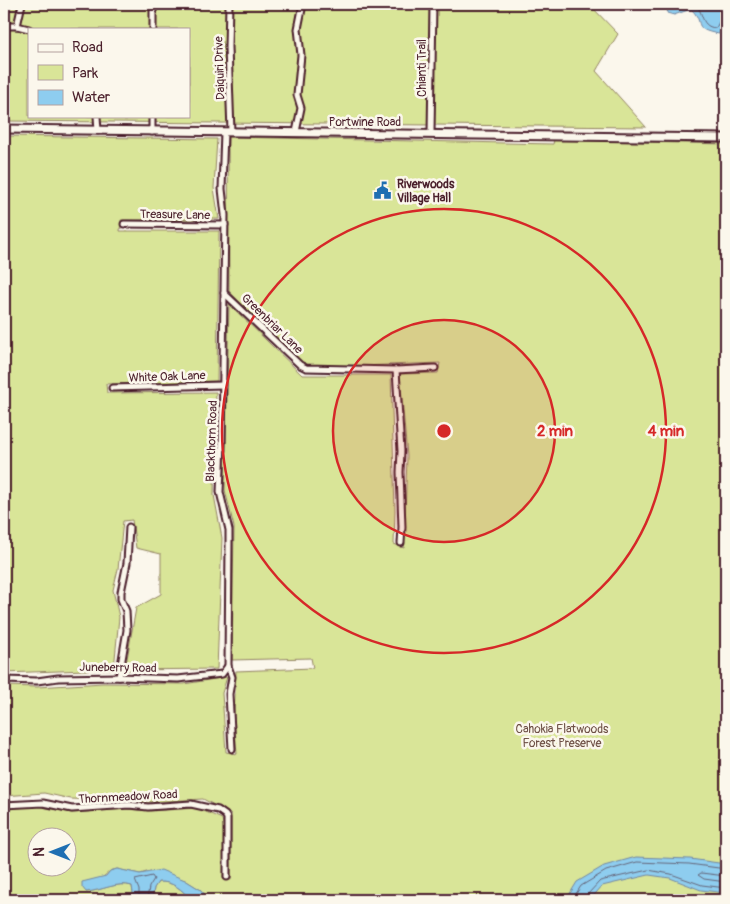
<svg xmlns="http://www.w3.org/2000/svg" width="730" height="904" font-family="Pangolin,sans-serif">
<rect width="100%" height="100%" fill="#fbf7ec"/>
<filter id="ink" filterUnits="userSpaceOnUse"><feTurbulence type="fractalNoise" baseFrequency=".02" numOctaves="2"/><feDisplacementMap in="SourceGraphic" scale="10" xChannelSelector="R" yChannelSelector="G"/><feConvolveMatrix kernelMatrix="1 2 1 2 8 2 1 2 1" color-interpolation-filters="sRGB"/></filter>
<g filter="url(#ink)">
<g fill="#d9e598" stroke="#928262" fill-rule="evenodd">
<path d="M4,4H589L618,34L596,71L646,127L4,121ZM29,29H189V116H29Z"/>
<path d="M4,136L217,139L214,188L219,219L121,220L120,231H219L217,381L106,384L107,393L216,392L214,495L222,538L217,669L125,670L136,608L161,594V554L136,548L132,520L123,521L118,569L113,590L119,617L114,669L4,673Z"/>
<path d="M228,137L553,144L554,140L726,144V900H209L201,890L185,880L150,871L140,874L117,869L110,871L86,892C101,891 117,881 132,886L134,900H4V809L39,806L72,813L126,809L150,811L197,808L222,819L225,833L223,879L231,880V814L203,799L149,802L71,799L44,793L4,796V686L37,687L103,683L184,684L227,677L222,693L226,752L237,754L234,716L236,671L313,668L311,658L232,660L234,527L225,490L229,304L302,375H391L395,511L394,544L404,548L407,456L400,374L438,373L440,363L306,368L229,291ZM38,836H68V866H38Z"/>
<path d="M158,882C172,881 182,889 191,900H152L154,888Z"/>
</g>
<g fill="#8ecdef" stroke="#7387a1">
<path d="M669,4H726V23H724L719,34C690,29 706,23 691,9L674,15L667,13Z"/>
<path d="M636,857L690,859L726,864V893L701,890L670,878L649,875L602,886L590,900H566L577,882L604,866Z"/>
<path d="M117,869L140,874L161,870L185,880L201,890L209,900H191C182,889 172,881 158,882L154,888L152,900H134L132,886C118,881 101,891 86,892L82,887V882L106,876L110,871Z"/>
</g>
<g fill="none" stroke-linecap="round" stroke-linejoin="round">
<g stroke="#656579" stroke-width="1">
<path d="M673,4L676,9C680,8 687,4 691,4C706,6 697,27 716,28L720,20L726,18"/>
<path d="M726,876L701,873L698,875L704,879L726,882"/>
<path d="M139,900V890L135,880L152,876L154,879L149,887L147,900"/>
<path d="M572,900L581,886L606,871L637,862L689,864L726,869"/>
<path d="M586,900L587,895L600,881L648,870L671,874L702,885L726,888"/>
</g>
<defs>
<g id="street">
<path d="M229,4L228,47L231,132"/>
<path d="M4,26H17L29,29"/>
<path d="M17,26L22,4"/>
<path d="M153,29V4"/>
<path d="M97,116L98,131"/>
<path d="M152,132V116"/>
<path d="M224,132L222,189L225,215L222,443L220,492L229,530V542L228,666L232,677L229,694L232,749"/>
<path d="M296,132L301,108L297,95L301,55L298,29L303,4"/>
<path d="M431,133L433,4"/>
<path d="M124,224L225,225"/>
<path d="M224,293L300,365L306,368L396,370L435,368"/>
<path d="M396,370L401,451L400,472L402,527L401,543"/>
<path d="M112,388L223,385"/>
<path d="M119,677L127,630L126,611L121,599V592L127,563L129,527"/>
<path d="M4,680L37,681L58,678L119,677L178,679L222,674L228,666"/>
<path d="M4,805L43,803L72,809L129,805L148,807L191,804L218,810L225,815L227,818V877"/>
</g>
<path id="secondary" d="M4,129L726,138"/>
</defs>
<use href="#street" stroke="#4a1f2b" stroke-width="9"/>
<use href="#secondary" stroke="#4a1f2b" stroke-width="11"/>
<use href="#street" stroke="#fbf7ec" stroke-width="5"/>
<use href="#secondary" stroke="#fbf7ec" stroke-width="7"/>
</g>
</g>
<circle cx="444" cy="431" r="111" fill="#d62828" fill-opacity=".12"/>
<g fill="none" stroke="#d62828" stroke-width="2.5">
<circle cx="444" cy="431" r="111"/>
<circle cx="444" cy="431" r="222"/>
</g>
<defs>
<symbol id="civic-bare" viewBox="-9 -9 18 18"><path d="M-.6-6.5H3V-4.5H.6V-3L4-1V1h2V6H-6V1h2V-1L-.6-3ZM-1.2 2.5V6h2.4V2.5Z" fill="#1f6fb2" stroke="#fbf7ec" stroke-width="2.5" paint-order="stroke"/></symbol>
</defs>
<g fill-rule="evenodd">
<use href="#civic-bare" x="370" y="178" width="25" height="25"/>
</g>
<g text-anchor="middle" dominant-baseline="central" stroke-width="5" stroke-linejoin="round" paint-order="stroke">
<g font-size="12" fill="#4a1f2b" stroke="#fbf7ec">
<text transform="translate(220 68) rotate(-92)">Daiquiri Drive</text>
<text transform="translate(422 68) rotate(-90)">Chianti Trail</text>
<text x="365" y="122">Portwine Road</text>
<text transform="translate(175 215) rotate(1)">Treasure Lane</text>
<text transform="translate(272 324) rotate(44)">Greenbriar Lane</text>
<text transform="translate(167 377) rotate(-2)">White Oak Lane</text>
<text transform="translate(212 441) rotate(-88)">Blackthorn Road</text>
<text transform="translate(118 668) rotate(1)">Juneberry Road</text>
<text transform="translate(128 797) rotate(-3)">Thornmeadow Road</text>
</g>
<g font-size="12" font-weight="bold" fill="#4a1f2b" stroke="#fbf7ec" text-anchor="start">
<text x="397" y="184">Riverwoods<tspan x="397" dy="14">Village Hall</tspan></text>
</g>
<g font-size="12" fill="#6e5046" stroke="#fbf7ec">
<text x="562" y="729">Cahokia Flatwoods<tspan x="562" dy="14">Forest Preserve</tspan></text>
</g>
</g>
<circle cx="444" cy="431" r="8" fill="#d62828" stroke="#fbf7ec" stroke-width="2.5"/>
<g font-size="15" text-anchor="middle" font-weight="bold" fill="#d62828" stroke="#fbf7ec" stroke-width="5" stroke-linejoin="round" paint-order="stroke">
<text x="555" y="436">2 min</text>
<text x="666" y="436">4 min</text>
</g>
<rect width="730" height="904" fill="none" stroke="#fbf7ec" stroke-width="20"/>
<rect x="10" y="10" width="710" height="884" fill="none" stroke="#4a1f2b" stroke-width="2" filter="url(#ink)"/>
<rect x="28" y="28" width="162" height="90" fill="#fbf7ec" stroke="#b4a19f"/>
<rect x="38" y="44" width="25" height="8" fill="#fbf7ec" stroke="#b4a19f"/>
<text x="72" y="52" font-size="15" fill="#4a1f2b">Road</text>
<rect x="38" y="65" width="25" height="15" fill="#d9e598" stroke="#b4a19f"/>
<text x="72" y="78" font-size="15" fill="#4a1f2b">Park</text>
<rect x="38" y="90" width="25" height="15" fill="#8ecdef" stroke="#b4a19f"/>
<text x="72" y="102" font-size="15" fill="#4a1f2b">Water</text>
<g transform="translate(52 852) rotate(270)"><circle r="24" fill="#fbf7ec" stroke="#b4a19f"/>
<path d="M0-4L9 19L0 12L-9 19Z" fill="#1f6fb2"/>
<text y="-8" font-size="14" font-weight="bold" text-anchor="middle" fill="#4a1f2b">N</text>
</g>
</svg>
